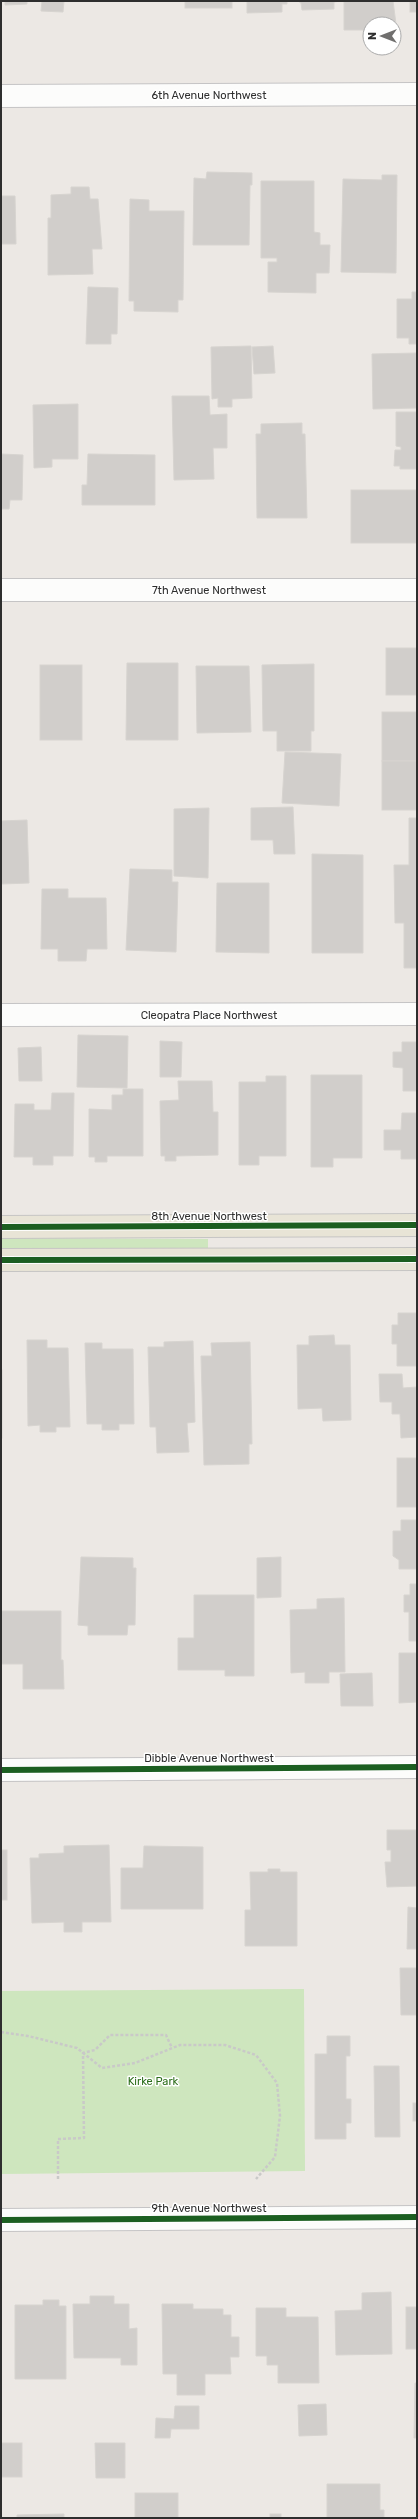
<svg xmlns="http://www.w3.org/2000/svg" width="418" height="2519" font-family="Rubik,sans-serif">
<rect width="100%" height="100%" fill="#ece8e4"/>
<g fill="#cee6be">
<path d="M1,1238L208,1239V1250L1,1251Z"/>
<path d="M304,1989L305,2171L1,2174V1991Z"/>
</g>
<g fill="#d1cecb" stroke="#d7d4d0">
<path d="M5,1H27V4L5,5Z"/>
<path d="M42,1H89H64L63,12L41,11Z"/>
<rect x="185" y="1" width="47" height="7"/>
<path d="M247,1H287V4H282V12L247,13Z"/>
<path d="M298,1H341L334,2V9L302,10L301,3Z"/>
<path d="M344,1H393L396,24H370V30H344Z"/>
<rect x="410" y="1" width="7" height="11"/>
<path d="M207,172L252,173V185H250L249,245H193L194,178L206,179Z"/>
<path d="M382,175H397L396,273L341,272L343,179L382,180Z"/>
<path d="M261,181H314V232L320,233V245H330L329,273H316V293L268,292V262H277V258H261Z"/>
<path d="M71,187H89L90,199H98L102,249H92L93,274L48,275V218H51V195L71,194Z"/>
<path d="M1,196H15L16,244H1Z"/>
<path d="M130,199L149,200V211H184L183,300H178V312L134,311V301H129Z"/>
<path d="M88,287L118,288L117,334H111V344H86Z"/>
<path d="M412,292H417V344H409V338H397V299H412Z"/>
<path d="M251,346L252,398L232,399V407H218V398L212,399L211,347Z"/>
<path d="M273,346L275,373L254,374L252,347Z"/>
<path d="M417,353V408L373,409L372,354Z"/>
<path d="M172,396H209L210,415L227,414V448H213L214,479L174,480Z"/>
<path d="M78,404V459H52V467L34,468L33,405Z"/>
<path d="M396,412H417V469H400V466H394L395,450H401V447L396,446Z"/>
<path d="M302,423V434H305L307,518H257L256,434H261V424Z"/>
<path d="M1,454L23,455L22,500H10L9,509H1Z"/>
<path d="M88,454L155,455V505H82V485H87Z"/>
<rect x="351" y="490" width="66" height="53"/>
<rect x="386" y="648" width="31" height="47"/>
<path d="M127,663H178V740H126Z"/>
<path d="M314,664V731H311V751H277V731H263L262,665Z"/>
<rect x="40" y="665" width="42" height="75"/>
<path d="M196,666H249L251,732L197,733Z"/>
<rect x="382" y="712" width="35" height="49"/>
<path d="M285,752L341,754L339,806L282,803Z"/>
<rect x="382" y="761" width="35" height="49"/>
<path d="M293,807L295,854H274L273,840H251V808Z"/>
<path d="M209,808L208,878L174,876V809Z"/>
<path d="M409,818H417V968H404V923H395L394,865H409Z"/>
<path d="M27,820L29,883L1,884V821Z"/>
<path d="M312,854L363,855V953H312Z"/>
<path d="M130,869L172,870V882H178L176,952L126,950Z"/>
<path d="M217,883H269V953L216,952Z"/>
<path d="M42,889H68V898H106L107,949H87L86,961H58V949H41Z"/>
<path d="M78,1035L128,1036L127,1088L77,1087Z"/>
<path d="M160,1041L182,1042L181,1077H160Z"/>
<path d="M402,1042H417V1091H403V1068L393,1067V1052H402Z"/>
<path d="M41,1047L42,1081H19L18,1048Z"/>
<path d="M311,1075H362V1158H333V1167H311Z"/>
<path d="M266,1076H286V1156H259V1165H239V1082H266Z"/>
<path d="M178,1081H212L213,1112H218V1155L176,1156V1161H165V1156H161L160,1101L179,1100Z"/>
<path d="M123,1089H143V1156H107V1162H95V1157H89V1109L112,1110V1095H123Z"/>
<path d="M52,1093H74L73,1156H53V1165H33V1157H14L15,1104H34V1110H51Z"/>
<path d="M402,1113H417V1159H401V1150H384V1130H401Z"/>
<path d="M398,1313H417V1366H397V1344H392V1325H398Z"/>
<path d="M334,1335L335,1345H350L351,1420L323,1421L322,1408L298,1409L297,1345H309V1336Z"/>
<path d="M27,1340H47V1348H68L70,1427H56V1432H40V1425L28,1426Z"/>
<path d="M193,1341L195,1422L187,1423L189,1452L157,1453L156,1427H150L148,1347H164V1342Z"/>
<path d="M250,1342L252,1444H249V1464L204,1465L201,1356H212L211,1343Z"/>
<path d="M85,1343H102V1349H133L134,1424H119V1430H102V1424H87Z"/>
<rect x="1" y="1370" width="1" height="68"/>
<path d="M379,1374H402L403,1388L417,1387V1437L401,1438L400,1414H392V1402H380Z"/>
<rect x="397" y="1458" width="20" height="49"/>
<path d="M401,1520H417V1569H399V1560L393,1556V1531H401Z"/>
<path d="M81,1557L133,1558V1568H136L135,1625H128L127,1635H88V1626L78,1625Z"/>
<path d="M281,1557V1597L257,1598V1558Z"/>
<path d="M410,1584H417V1641H409V1612H404V1595H410Z"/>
<path d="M194,1595H254V1676H225V1670H178V1638H194Z"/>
<path d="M344,1598L345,1672H329V1683H305V1672L291,1673L290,1610L317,1609V1599Z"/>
<path d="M1,1611H61V1660H63L64,1689H23V1664H1Z"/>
<path d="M399,1653H417V1702L399,1703Z"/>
<path d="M372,1673L373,1706H341L340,1674Z"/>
<path d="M387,1830H417V1886L387,1887L385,1862H391V1850H387Z"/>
<path d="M109,1845L111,1922H82V1932H64V1922L32,1923L30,1858H39V1854L64,1853V1846Z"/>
<path d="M144,1846L203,1847V1909H121V1868H143Z"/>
<rect x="1" y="1850" width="6" height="50"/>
<path d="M268,1869H280V1872H297V1946H245V1910H251L250,1872H268Z"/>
<path d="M408,1907L417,1908V1949H407Z"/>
<path d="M400,1968H417V2015H401Z"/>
<path d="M327,2036H350V2056H346V2099H351V2123H346V2139H315V2054H327Z"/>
<path d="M374,2066H399L400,2137H375Z"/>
<rect x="413" y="2103" width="4" height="18"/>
<path d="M391,2292L392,2354L336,2355L335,2311L362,2310V2293Z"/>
<path d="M90,2296H114V2304H129V2329L137,2328V2365H121V2358H74L73,2304H90Z"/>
<path d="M43,2300H59V2306H66V2379H15V2305H43Z"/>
<path d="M162,2304H193V2309H223V2315H231V2337H239V2357H230L231,2374H205V2395H177V2374H163Z"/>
<rect x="406" y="2307" width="11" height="42"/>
<path d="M256,2308H286V2317H318L319,2383H278V2365H267V2356H256Z"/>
<path d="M415,2383H417V2438H414Z"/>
<path d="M326,2404L327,2435L299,2436L298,2405Z"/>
<path d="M175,2406H199V2429H171L170,2438H155L156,2418L174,2419Z"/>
<rect x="1" y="2443" width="21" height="34"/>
<path d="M95,2443H125V2478H96Z"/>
<path d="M327,2484H380V2510H384V2518H327Z"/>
<rect x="135" y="2493" width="43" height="25"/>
<path d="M64,2514V2518H17V2515Z"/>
<rect x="270" y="2514" width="11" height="4"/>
</g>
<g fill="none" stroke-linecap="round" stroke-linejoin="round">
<defs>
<g id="minor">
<path d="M1,96L417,94"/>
<path d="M1,590H417"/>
<path d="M1,1015L417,1014"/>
<path d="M1,1770L417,1767"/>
<path d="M1,2220L417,2217"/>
</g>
<g id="major">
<path d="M1,1227L417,1225"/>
<path d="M1,1260L417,1259"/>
</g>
</defs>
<use href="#minor" stroke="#c5c4c5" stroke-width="24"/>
<use href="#major" stroke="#c6c5c4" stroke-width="24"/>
<g stroke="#c9c9c8" stroke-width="2.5" stroke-dasharray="3 2" stroke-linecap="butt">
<path d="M1,2032L28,2036L77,2048L102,2068L135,2063L180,2045H225L256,2055L277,2083L280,2116L275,2157L256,2179"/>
<path d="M58,2179V2139L84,2138L83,2053L95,2050L110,2035H166L172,2048"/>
</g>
<use href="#minor" stroke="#fcfcfb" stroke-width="22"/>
<use href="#major" stroke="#e8e4d6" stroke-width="22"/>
<defs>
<g id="cycleway">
<path d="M1,1227L417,1225"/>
<path d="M1,1260L417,1259"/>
<path d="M1,1770L417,1767"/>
<path d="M1,2220L417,2217"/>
</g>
</defs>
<use href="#cycleway" stroke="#fff" stroke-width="8"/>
<use href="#cycleway" stroke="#1b5e20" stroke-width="6"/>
</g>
<g text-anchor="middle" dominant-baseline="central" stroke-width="3" stroke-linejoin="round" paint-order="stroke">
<g font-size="11" fill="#2e2e2e" stroke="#fff">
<text x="209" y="95">6th Avenue Northwest</text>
<text x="209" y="590">7th Avenue Northwest</text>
<text x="209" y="1015">Cleopatra Place Northwest</text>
<text x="209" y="1216">8th Avenue Northwest</text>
<text x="209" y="1758">Dibble Avenue Northwest</text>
<text x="209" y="2208">9th Avenue Northwest</text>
</g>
<g font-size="11" fill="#2c6e1b" stroke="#fff">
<text x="153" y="2081">Kirke Park</text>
</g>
</g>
<rect width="418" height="2519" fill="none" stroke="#2e2e2e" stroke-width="4"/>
<g transform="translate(382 36) rotate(270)"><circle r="19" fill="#ffffff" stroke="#ababab"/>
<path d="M0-3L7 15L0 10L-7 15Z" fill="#706f6e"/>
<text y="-6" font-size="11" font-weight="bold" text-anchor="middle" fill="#2e2e2e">N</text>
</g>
</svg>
